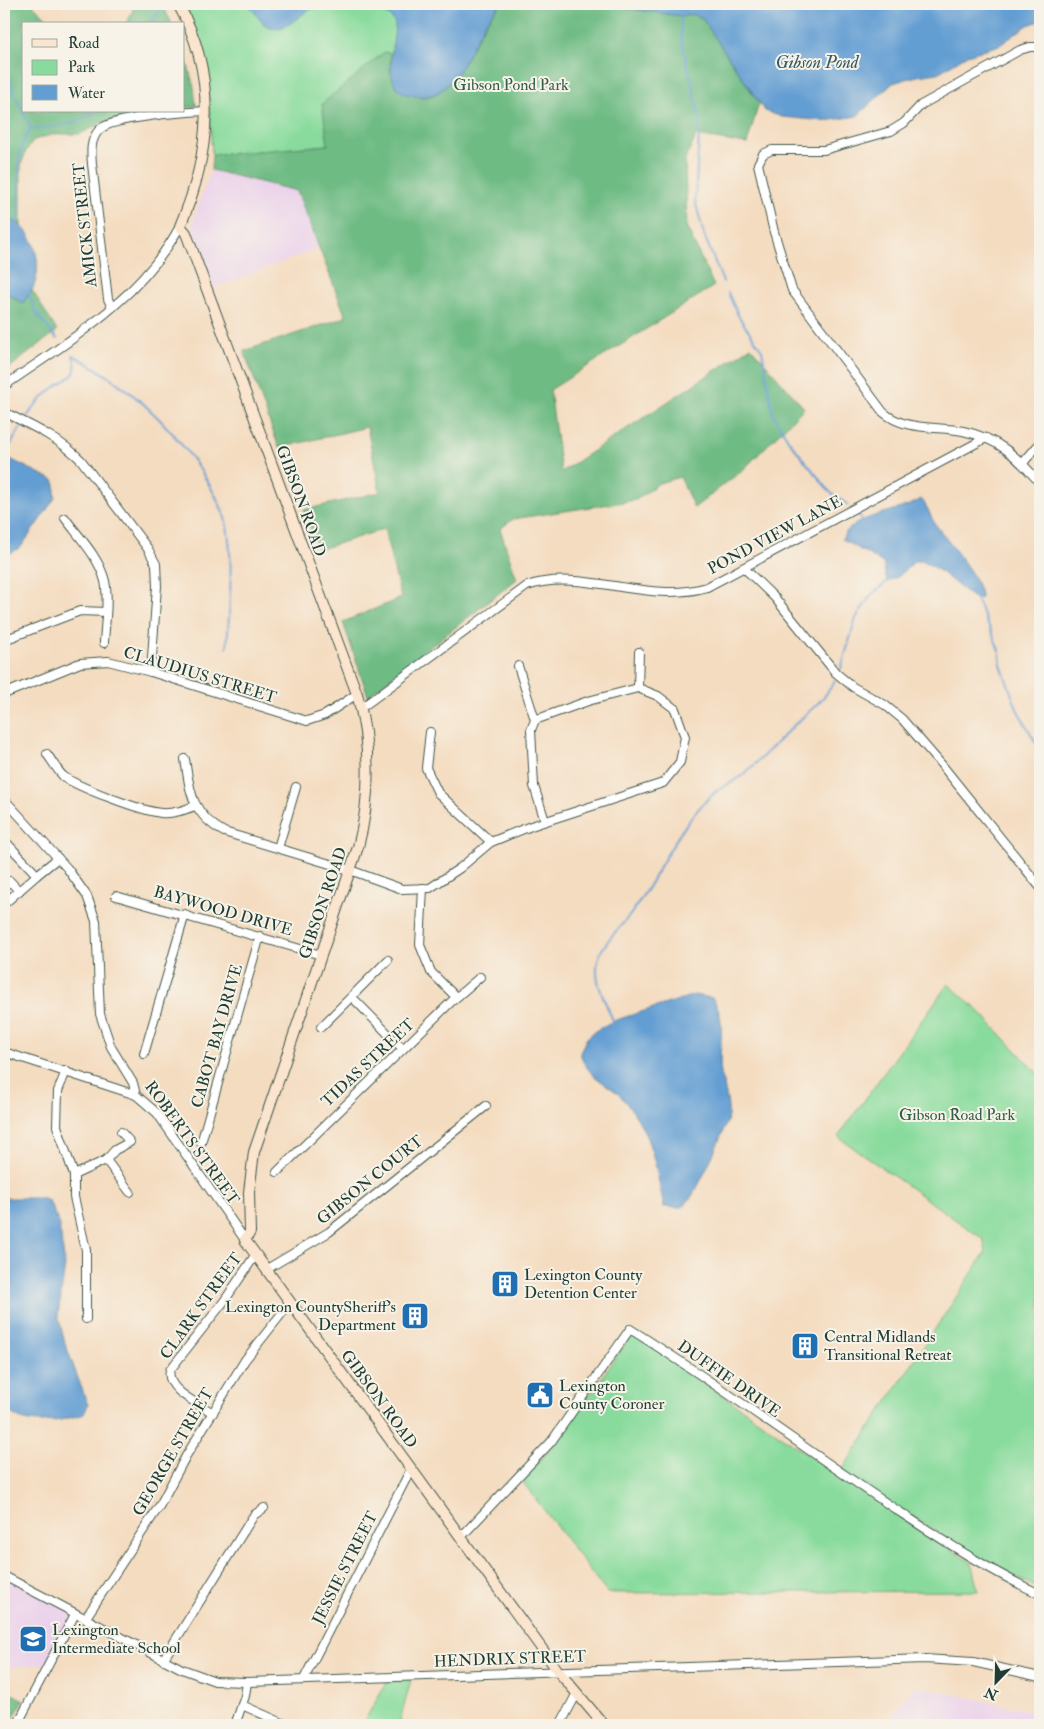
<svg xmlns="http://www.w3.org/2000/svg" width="1044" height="1729" font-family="'IM FELL Double Pica',serif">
<rect width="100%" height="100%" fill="#f7f3e8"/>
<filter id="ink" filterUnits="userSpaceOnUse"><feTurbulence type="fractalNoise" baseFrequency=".02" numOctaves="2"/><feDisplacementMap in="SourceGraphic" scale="10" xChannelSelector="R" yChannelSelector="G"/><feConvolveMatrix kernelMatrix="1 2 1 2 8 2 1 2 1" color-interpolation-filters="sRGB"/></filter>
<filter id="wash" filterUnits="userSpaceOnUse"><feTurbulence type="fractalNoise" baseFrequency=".0096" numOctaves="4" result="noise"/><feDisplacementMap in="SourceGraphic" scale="20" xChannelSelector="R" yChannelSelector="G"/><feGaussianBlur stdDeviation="1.12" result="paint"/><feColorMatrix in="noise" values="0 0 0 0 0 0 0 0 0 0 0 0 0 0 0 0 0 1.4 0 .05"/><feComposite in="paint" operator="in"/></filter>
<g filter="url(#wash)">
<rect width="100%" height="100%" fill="#f4dcc0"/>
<g fill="#ebd1eb">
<path d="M211,170L297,191L319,248L214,288L192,231L194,218Z"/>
<path d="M4,1576L75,1614L49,1663L4,1668Z"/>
<path d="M916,1686L1040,1713V1725H884Z"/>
</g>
<g fill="#89db9d" stroke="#548c68">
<path d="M186,4H681V16L328,145L212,155L208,82Z"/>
<path d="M948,984L979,1011L1040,1076V1589L992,1566L840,1473L986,1252L983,1239L838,1137Z"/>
<path d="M637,1336L850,1484L971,1562L978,1591L607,1593L522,1481L556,1443L629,1338Z"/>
<path d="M390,1676H412L399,1725H362Z"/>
</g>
<g fill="#6ebb84" stroke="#467c5c">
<path d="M4,4H32L53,24H24V111H166L103,122L80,134H54L34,140L26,151L21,165V225L12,220L4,219Z"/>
<path d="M135,4H162L172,24H127Z"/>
<path d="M502,4H596L681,16L693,14L702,18L759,103L747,144L696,136L685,160L687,228L714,286L550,390L561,472L751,347L804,408L744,469L694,508L680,477L659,483L636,500L513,519L500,529L517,579L368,696L343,622L401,598L384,529L318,550L304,510L380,492L367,427L279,448L244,351L346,317L297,191L211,170L212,155L328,145L322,104L384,52L391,53L390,71L396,86C403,89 414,96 421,97C458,101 477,22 502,4Z"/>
<path d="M184,52L194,87L196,106L184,108Z"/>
<path d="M32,290L57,331L4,372V291L19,302L25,300Z"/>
<path d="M4,1690L24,1700L9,1725H4Z"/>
</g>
<g fill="#639ed3" stroke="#416e84">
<path d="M243,4H502C470,27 464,103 414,96C378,91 395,47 395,23L390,16L378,10C358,8 332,2 312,9C299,13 291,29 275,28C255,26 258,6 243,4Z"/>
<path d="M596,4H1040V21L1028,25L1000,45L967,55L938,73L917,76L893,83L857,116L825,121L782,117L765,111L702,18L693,14L681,16Z"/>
<path d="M4,219C32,221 43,259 35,283C33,291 27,296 23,303L4,291Z"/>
<path d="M4,456L55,481V498L21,547L11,553L4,551Z"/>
<path d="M921,499C928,506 929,514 934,522C945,539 983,581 981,598L976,599C960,590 932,559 915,561L899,576L887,582L883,563L842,539C851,514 901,513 921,499Z"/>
<path d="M694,995L712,998C729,1019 717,1049 721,1073C724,1090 731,1105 727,1122C720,1138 696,1199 683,1206C678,1209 670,1207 664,1207C655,1165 652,1133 624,1100C608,1081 590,1082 580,1053L586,1039L595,1031L613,1021Z"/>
<path d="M4,1198H41L49,1201L59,1223L65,1265L58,1315L65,1343L88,1405L84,1414C58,1422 21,1430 4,1406Z"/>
</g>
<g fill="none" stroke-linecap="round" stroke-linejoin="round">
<g stroke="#639ed3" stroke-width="2">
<path d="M681,16V38L700,119L695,200L704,235L723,282"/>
<path d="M152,24L162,4"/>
<path d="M4,60L15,95L31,129"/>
<path d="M31,129C53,129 77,123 96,111"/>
<path d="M17,223C24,193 9,156 31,129"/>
<path d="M728,293L739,317L762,350L773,414L789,441L830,492L848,505"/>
<path d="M29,294L36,313L57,339"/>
<path d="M73,355C127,384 167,420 201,471C210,486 220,501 225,518C235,554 229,611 227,648"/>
<path d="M27,417C33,407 42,397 51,390C65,377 82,380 73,355"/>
<path d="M4,456L21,427"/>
<path d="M857,513L863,520"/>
<path d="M976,599L993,635L1000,653L1001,665L1017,709L1040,750"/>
<path d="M841,669L856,618L871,595L887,582"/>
<path d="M613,1021C606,1001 593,983 598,960C603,941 622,927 633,911C660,872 678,825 714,793C722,786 732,783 740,777C758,763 773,746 789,730C806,713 824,702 835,680"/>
</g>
</g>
</g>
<g filter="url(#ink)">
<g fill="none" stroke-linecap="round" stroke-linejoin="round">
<defs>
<g id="street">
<path d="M1040,47H1030L1020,50L921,105L904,123L891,131L824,150H772L763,154L758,164L774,232L792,290L883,412C905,431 935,426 963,431C1000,439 1016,456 1040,483"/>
<path d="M112,307L108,299L92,164C91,152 90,140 99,130C111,117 186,112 206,111"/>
<path d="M4,386C69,341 142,298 180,226"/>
<path d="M4,412C32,426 59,438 81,460L148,549L156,564L157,586L151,672"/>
<path d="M1023,463L1040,443"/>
<path d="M65,518C79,537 99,557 105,581C109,600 105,623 104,643"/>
<path d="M744,568L775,598L836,673L853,687L885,705L902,719L941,764L1040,887"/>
<path d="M4,640L80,611L106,612"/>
<path d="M518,666L535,720L531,730L534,786L545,821"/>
<path d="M638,688L639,652"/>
<path d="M4,694L80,663L108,661L151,672L307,721L325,715L357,694"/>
<path d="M361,708L527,586C582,567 649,605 707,587L986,438"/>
<path d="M430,732L426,768L438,793L491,842"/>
<path d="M47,754C52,761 57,770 63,776C77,787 142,811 161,813C173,814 184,810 195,806"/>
<path d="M185,759C190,793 192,814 224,832L350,870L402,889L430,888L460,868L491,842L531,826L663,783L680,762L685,737L675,709L658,696L638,688L588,701L535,720"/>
<path d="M4,799L67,868L87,896L96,921L100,1014L111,1047L133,1083L136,1095L157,1113L245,1240"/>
<path d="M4,840L37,875L4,904"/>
<path d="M278,848L296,787"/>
<path d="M37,875L58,858"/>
<path d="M4,886L10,881L19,891"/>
<path d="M423,888L420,945L431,972L456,997"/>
<path d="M116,896L321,955"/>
<path d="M352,997L403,1049"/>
<path d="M321,1027L388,960"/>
<path d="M4,1052L136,1095"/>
<path d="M144,1054L185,914"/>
<path d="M66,1071L58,1091L57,1126L74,1175V1197L86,1250V1319"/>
<path d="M201,1143L260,936"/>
<path d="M106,1160L130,1192"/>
<path d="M277,1172L451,1002L480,977"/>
<path d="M74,1175L106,1160L115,1150L130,1142L121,1132"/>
<path d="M267,1269L329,1232L486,1106"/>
<path d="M213,1413C198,1403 165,1390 170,1370L225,1300L256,1254"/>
<path d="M461,1537L551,1442L630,1329C725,1388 815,1457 909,1518C952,1546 994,1573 1040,1594"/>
<path d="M4,1576L182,1669L215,1681L247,1682L925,1659L973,1662L1040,1677"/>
<path d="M85,1619L160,1505L186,1456L245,1360L290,1303"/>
<path d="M163,1660L254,1515L264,1508"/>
<path d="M304,1679L411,1469"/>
<path d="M242,1705L287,1725"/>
<path d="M17,1725L75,1614"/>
<path d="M235,1725L245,1696L247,1682"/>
<path d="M560,1725L577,1693"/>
</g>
<path id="secondary" d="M178,4C218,74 211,155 180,226L186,233L357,694C371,743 371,798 358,847L254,1152L249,1192L250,1232L245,1240L558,1671L604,1725"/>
</defs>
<use href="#street" stroke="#3f5549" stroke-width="10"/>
<use href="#secondary" stroke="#3f5549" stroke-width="12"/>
<use href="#street" stroke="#fff" stroke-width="8"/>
<use href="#secondary" stroke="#fbe5cf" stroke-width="10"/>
</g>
</g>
<defs>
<symbol id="building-square" viewBox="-11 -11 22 22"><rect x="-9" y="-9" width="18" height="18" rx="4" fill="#1f6fb2" stroke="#f7f3e8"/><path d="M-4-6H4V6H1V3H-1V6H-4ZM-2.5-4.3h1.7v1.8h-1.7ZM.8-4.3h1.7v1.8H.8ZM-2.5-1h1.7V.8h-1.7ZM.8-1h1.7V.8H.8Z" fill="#fff"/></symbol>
<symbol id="civic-square" viewBox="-11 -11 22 22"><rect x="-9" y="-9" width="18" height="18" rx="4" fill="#1f6fb2" stroke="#f7f3e8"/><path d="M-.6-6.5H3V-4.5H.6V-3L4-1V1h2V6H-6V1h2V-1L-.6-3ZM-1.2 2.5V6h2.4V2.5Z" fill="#fff"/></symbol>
<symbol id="school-square" viewBox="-11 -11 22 22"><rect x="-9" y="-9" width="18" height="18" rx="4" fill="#1f6fb2" stroke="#f7f3e8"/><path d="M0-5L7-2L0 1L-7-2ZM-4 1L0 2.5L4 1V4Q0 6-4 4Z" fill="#fff"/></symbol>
</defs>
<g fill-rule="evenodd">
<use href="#building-square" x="489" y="1268" width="32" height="32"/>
<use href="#building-square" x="399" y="1300" width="32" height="32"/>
<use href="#building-square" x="789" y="1330" width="32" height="32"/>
<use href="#civic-square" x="524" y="1379" width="32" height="32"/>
<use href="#school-square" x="17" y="1623" width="32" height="32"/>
</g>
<g text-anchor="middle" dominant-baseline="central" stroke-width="4" stroke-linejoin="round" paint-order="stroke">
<g font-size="16" fill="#345d49" stroke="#f7f3e8">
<text x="511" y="85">Gibson Pond Park</text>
<text x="957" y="1115">Gibson Road Park</text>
</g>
<g font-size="16" fill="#1f3d34" stroke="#f7f3e8">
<text transform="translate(85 225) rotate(-96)">AMICK STREET</text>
<text transform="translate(301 501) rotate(70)">GIBSON ROAD</text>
<text transform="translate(775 535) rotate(-28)">POND VIEW LANE</text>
<text transform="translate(200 675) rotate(17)">CLAUDIUS STREET</text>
<text transform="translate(323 903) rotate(-71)">GIBSON ROAD</text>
<text transform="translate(223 911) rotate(16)">BAYWOOD DRIVE</text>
<text transform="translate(217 1036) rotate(-74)">CABOT BAY DRIVE</text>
<text transform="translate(368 1063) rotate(-43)">TIDAS STREET</text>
<text transform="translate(192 1143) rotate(54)">ROBERTS STREET</text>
<text transform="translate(370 1180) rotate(-39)">GIBSON COURT</text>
<text transform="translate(201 1306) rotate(-54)">CLARK STREET</text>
<text transform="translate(729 1379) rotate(35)">DUFFIE DRIVE</text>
<text transform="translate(379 1399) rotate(54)">GIBSON ROAD</text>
<text transform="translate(173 1452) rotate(-60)">GEORGE STREET</text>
<text transform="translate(345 1568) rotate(-63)">JESSIE STREET</text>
<text transform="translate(510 1659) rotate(-2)">HENDRIX STREET</text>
</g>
<g font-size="16" fill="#1f3d34" stroke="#f7f3e8" text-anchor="start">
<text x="524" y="1275">Lexington County<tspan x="524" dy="18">Detention Center</tspan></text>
<text x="396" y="1307" text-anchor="end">Lexington CountySheriff's<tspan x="396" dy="18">Department</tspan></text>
<text x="824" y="1337">Central Midlands<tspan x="824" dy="18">Transitional Retreat</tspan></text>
<text x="559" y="1386">Lexington<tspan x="559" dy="18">County Coroner</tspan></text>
<text x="52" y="1630">Lexington<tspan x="52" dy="18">Intermediate School</tspan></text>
</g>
<g font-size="18" font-style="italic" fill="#335a64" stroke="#f7f3e8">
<text x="817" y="62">Gibson Pond</text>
</g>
</g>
<rect width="1044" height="1729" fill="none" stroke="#f7f3e8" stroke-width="20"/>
<rect x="22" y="22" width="162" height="90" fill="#f7f3e8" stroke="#a1aaa0"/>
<rect x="32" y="39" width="25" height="8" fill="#fbe5cf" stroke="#a1aaa0"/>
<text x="68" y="48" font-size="15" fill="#1f3d34">Road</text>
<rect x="32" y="60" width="25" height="15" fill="#89db9d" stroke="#a1aaa0"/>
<text x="68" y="72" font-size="15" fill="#1f3d34">Park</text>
<rect x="32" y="85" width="25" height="15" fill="#639ed3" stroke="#a1aaa0"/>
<text x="68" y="98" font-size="15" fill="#1f3d34">Water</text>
<g transform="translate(996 1682) rotate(203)" stroke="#f7f3e8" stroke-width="4" paint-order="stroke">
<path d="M0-4L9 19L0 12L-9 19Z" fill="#1f3d34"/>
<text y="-8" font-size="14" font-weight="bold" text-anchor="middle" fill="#1f3d34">N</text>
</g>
</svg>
